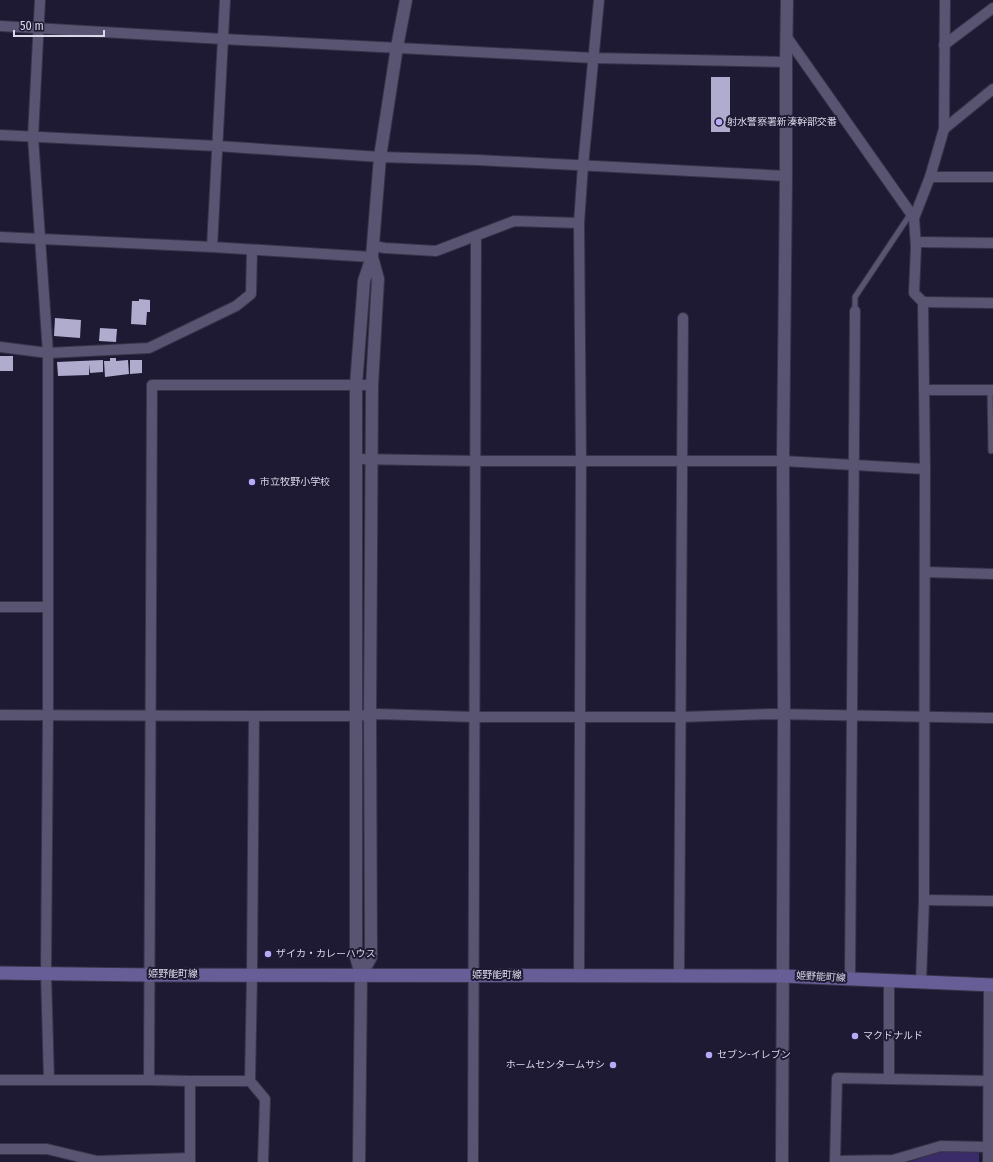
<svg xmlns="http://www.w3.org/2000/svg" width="993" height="1162" font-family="'Fira Sans Condensed','Noto Sans JP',sans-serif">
<rect width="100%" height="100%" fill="#1e1a33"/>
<path fill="#3a2c69" d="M939,1152H979V1162H909Z"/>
<g fill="#afaccd">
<rect x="711" y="77" width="19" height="55"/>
<path d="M139,299L150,300V312H147L146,325L131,324L132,301H139Z"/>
<path d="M55,318L81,320L80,338L54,336Z"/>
<path d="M100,328L117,329L116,342L99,341Z"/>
<rect x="0" y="356" width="13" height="15"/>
<path d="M110,358H116V361L128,360L129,374L105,377L104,361H110Z"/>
<path d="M103,360V372L90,373L89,364V375L58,376L57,362Z"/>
<path d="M130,360H142V373L130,374Z"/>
</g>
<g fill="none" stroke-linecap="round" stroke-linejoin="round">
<defs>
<g id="service">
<path d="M855,311V297L911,213"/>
<path d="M990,390L991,451"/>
</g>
<g id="minor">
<path d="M40,0L33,137L48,353V715L46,973L49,1080"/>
<path d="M0,26L223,39L594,58L786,62"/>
<path d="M786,36L914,218"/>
<path d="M944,45L993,8"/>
<path d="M944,129L993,89"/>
<path d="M0,135L217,146L380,157L478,160L786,176"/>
<path d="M930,177H993"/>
<path d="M0,237L212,247L372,257"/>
<path d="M916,242L993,243"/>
<path d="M373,246L385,248L436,251L514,221L579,223"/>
<path d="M212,247L225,0"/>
<path d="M923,302L993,303"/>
<path d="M0,347L48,353L149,348L236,306L251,294L252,250"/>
<path d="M924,390H993"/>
<path d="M355,459L475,461H783L925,469"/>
<path d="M925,572L993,574"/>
<path d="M0,607H48"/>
<path d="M0,715L254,716H357L377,714L475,717H681L773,714L993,718"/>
<path d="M254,716L252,974L250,1081L265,1099L263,1162"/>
<path d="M924,900L993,901"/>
<path d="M579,975L581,461L579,223L583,166L599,0"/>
<path d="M679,975L683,318"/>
<path d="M850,979L855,311"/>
<path d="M921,982L924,900L925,469L923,302L914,293L916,247L914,218L930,177L944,129L945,0"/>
<path d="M889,1079L993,1081"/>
<path d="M0,1080H149"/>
<path d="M190,1081H250"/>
<path d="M0,1149H47L97,1161L190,1158"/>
<path d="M835,1161L893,1160L941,1146L988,1147"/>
<path d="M190,1162V1081L149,1080L152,385H372"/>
<path d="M473,1162L476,236"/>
<path d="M835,1162L837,1078L889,1079V981"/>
<path d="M988,1162L989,985"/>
</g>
<g id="tertiary">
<path d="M361,975L371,957L370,715L372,385L378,279L372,257"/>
<path d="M359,1162L361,975L356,957V385L364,281L372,257L380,157L397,47L406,0"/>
<path d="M782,1162L784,714L783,461L786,176V62L787,0"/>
</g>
<path id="secondary" d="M0,973L149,975L783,976L993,985"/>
</defs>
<use href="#service" stroke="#373348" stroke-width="7"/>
<use href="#minor" stroke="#373348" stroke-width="12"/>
<use href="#tertiary" stroke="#373348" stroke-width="14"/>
<use href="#secondary" stroke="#373348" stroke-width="15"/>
<use href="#service" stroke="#585472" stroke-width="5"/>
<use href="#minor" stroke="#585472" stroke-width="10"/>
<use href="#tertiary" stroke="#585472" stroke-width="12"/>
<use href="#secondary" stroke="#685e97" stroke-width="13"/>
</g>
<g fill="#b7abf8" stroke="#1e1a33" stroke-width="1.5">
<circle cx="719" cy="122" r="4"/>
<circle cx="252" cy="482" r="4"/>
<circle cx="268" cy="954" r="4"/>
<circle cx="855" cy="1036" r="4"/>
<circle cx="709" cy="1055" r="4"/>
<circle cx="613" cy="1065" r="4"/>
</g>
<g text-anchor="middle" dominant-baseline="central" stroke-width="4" stroke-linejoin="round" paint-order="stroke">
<g font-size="10" fill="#d9d8e9" stroke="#1e1a33" text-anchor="start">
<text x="727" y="122">射水警察署新湊幹部交番</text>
<text x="260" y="482">市立牧野小学校</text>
<text x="276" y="954">ザイカ・カレーハウス</text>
<text x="863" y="1036">マクドナルド</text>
<text x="717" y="1055">セブン-イレブン</text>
<text x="605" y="1065" text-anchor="end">ホームセンタームサシ</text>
</g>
<g font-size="10" fill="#d9d8e9" stroke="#1e1a33">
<text x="173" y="974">姫野能町線</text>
<text x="497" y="975">姫野能町線</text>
<text transform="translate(821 977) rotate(3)">姫野能町線</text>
</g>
</g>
<path d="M14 30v6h90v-6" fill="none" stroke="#d9d8e9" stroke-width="2"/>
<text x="20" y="30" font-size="12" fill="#d9d8e9" stroke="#1e1a33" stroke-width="3" paint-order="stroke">50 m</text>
</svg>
